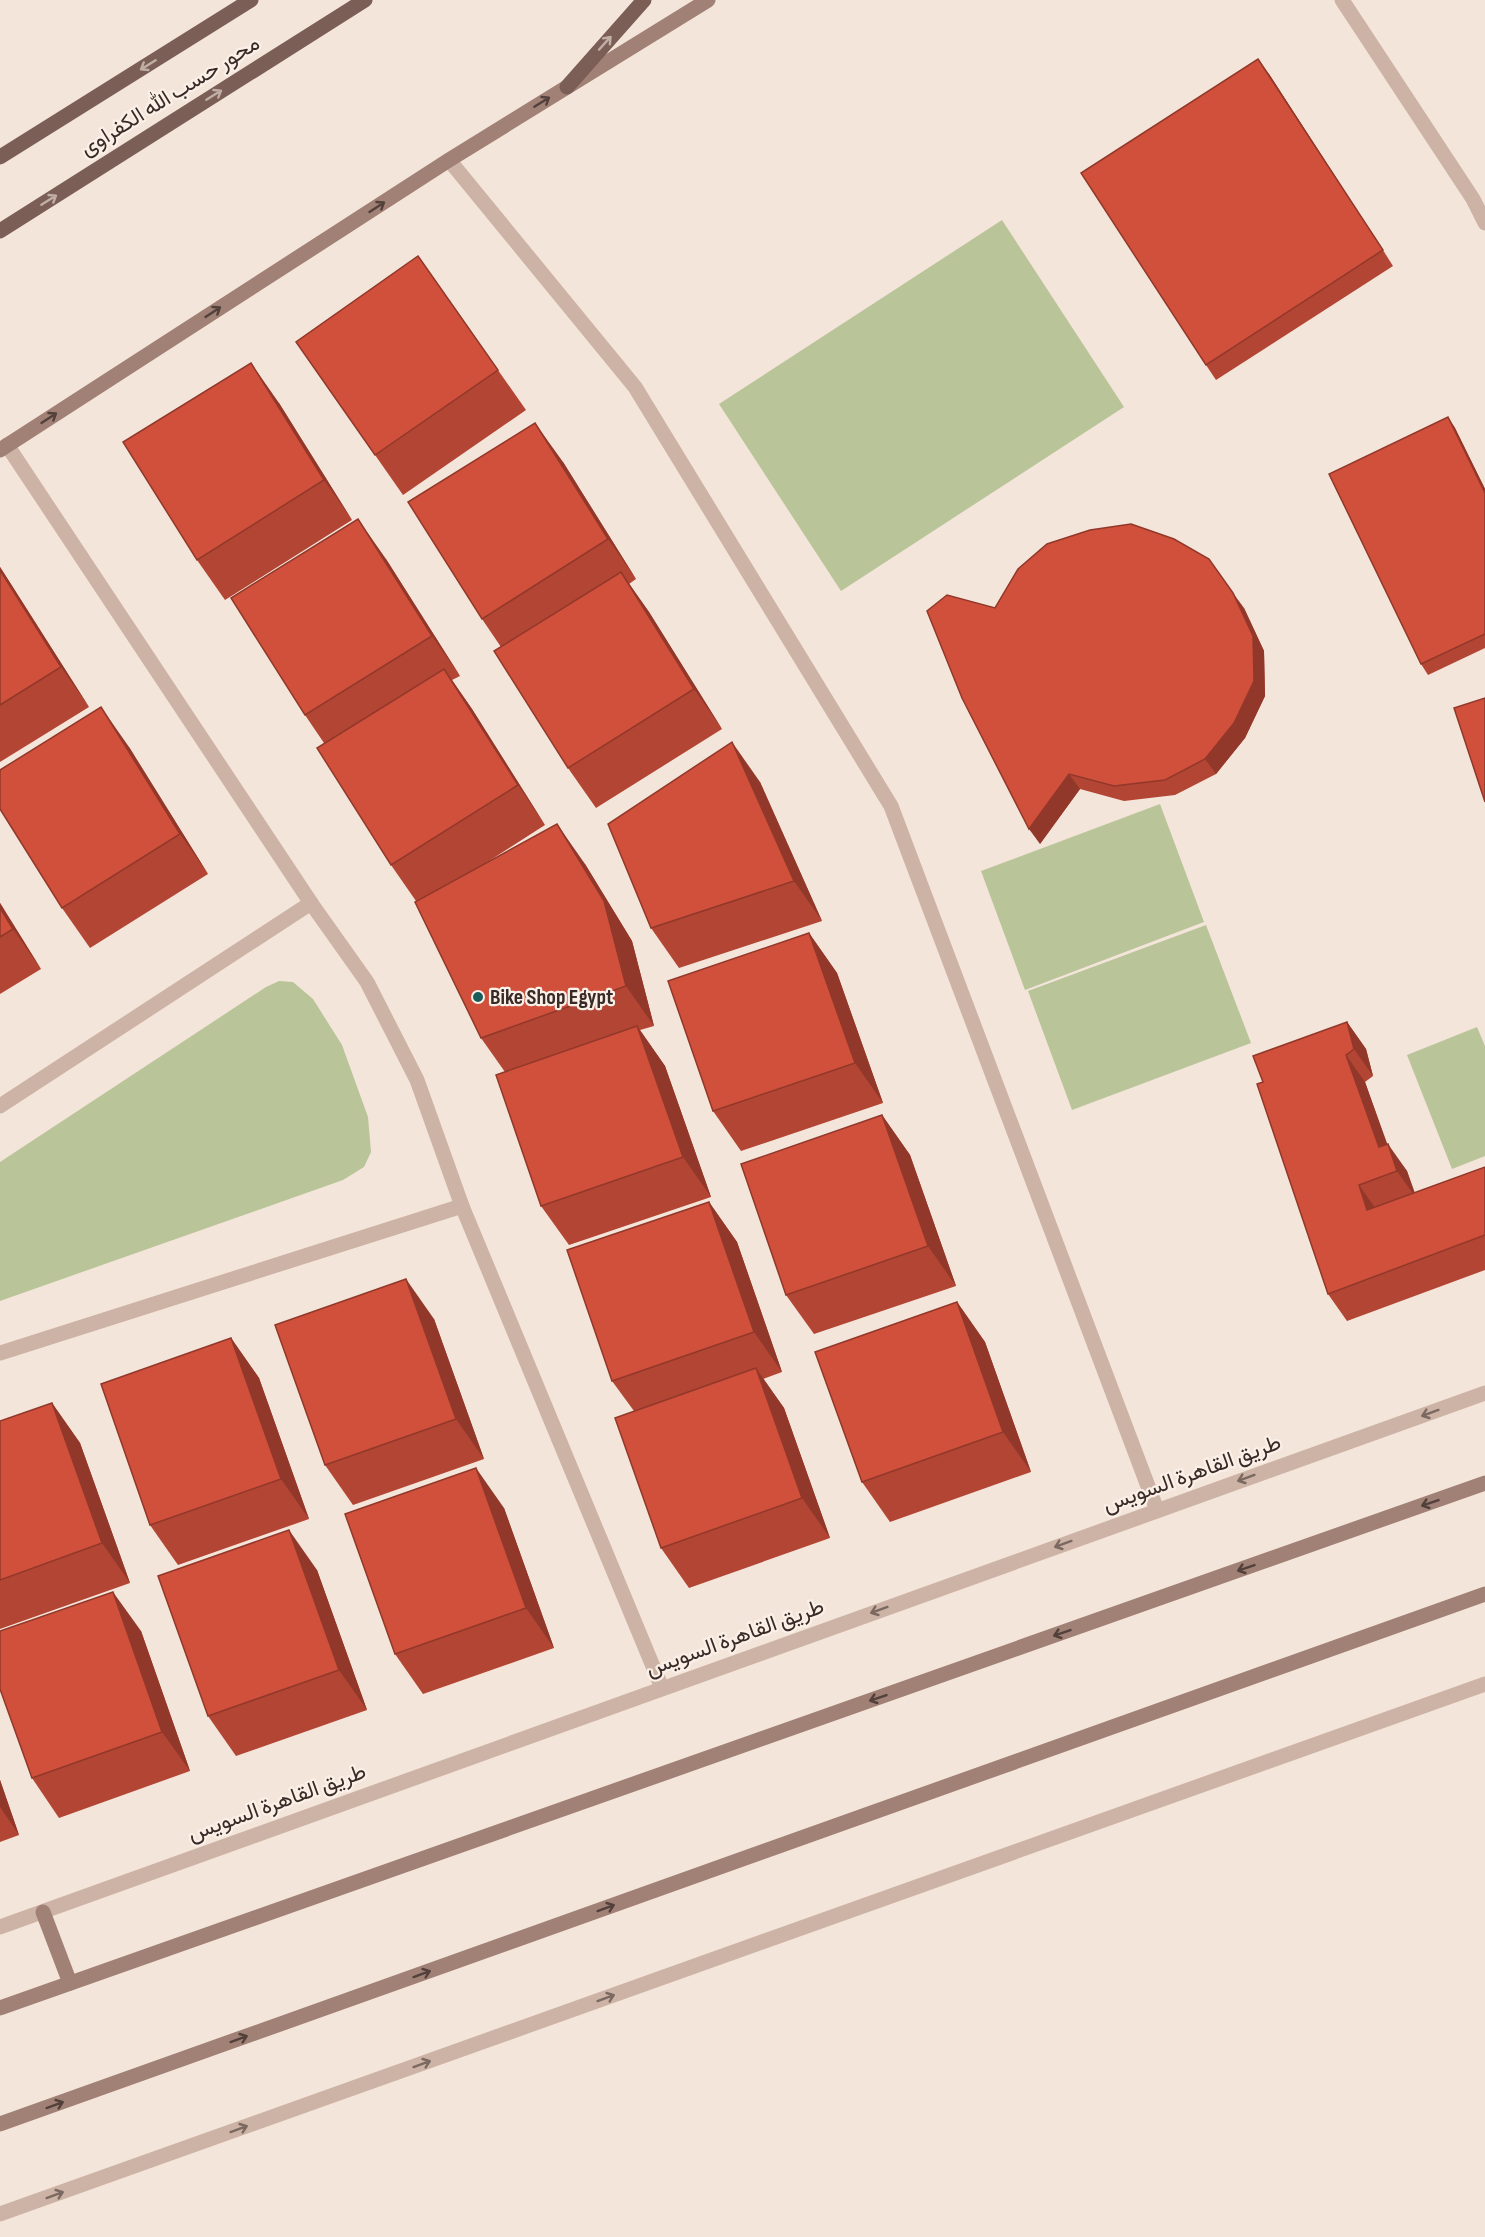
<svg xmlns="http://www.w3.org/2000/svg" width="1485" height="2237" font-family="'Sofia Sans Condensed',Vazirmatn,sans-serif">
<rect width="100%" height="100%" fill="#f4e5da"/>
<g fill="#bac499">
<path d="M1002,220L1124,407L841,591L719,404Z"/>
<path d="M1160,804L1204,922L1025,990L981,871Z"/>
<path d="M1206,925L1251,1043L1072,1110L1028,991Z"/>
<path d="M279,981L293,982L313,999L342,1045L368,1117L371,1152L364,1167L343,1180L0,1301V1162L266,987Z"/>
<path d="M1477,1027L1485,1046V1156L1452,1169L1407,1055Z"/>
</g>
<g fill="none" stroke-linecap="round" stroke-linejoin="round">
<g stroke="#cdb3a5" stroke-width="15">
<path d="M1342,0L1473,199L1485,223"/>
<path d="M449,160L635,387L891,806L1157,1510"/>
<path d="M7,445L311,903L367,982L417,1080L462,1206L662,1688"/>
<path d="M0,1106L311,903"/>
<path d="M0,1353L462,1206"/>
<path d="M0,1927L1485,1393"/>
<path d="M0,2214L1485,1684"/>
</g>
<g stroke="#a18176" stroke-width="15">
<path d="M0,450L449,160L708,0"/>
<path d="M43,1912L70,1983"/>
<path d="M0,2008L1485,1483"/>
<path d="M0,2124L1485,1594"/>
</g>
<g stroke="#7b5f57" stroke-width="15">
<path d="M567,87L644,0"/>
<path d="M0,157L251,0"/>
<path d="M0,231L365,0"/>
</g>
</g>
<g fill="#b34534">
<path d="M1269,74L1393,266L1216,380L1206,365Z"/>
<path d="M418,256L526,410L403,495L296,342Z"/>
<path d="M279,403L352,520L225,600L197,560Z"/>
<path d="M1448,417L1455,428L1485,489V648L1428,675L1421,664Z"/>
<path d="M563,462L636,579L629,584L649,612L722,729L596,808L568,768L501,647L482,619Z"/>
<path d="M386,559L460,676L452,680L472,709L545,825L481,866L585,864L632,941L654,1026L640,1030L665,1066L711,1197L569,1245L541,1206L505,1072L481,1038L416,901L391,865L324,743L305,715Z"/>
<path d="M0,567L89,707L0,762Z"/>
<path d="M995,608H1244L1264,651L1265,696L1245,738L1216,774L1175,795L1124,801L1080,789L1040,844Z"/>
<path d="M129,747L208,874L90,948L62,908Z"/>
<path d="M760,782L822,921L679,968L651,928Z"/>
<path d="M0,903L41,969L0,994Z"/>
<path d="M809,933L837,973L883,1103L741,1151L713,1111Z"/>
<path d="M1347,1022L1366,1049L1373,1076L1365,1082L1387,1145L1407,1171L1415,1193L1485,1167V1270L1347,1321L1328,1294L1263,1082Z"/>
<path d="M882,1115L910,1155L956,1286L814,1334L786,1295Z"/>
<path d="M709,1202L737,1242L782,1372L763,1379L784,1408L830,1538L689,1588L661,1548L634,1411L612,1381Z"/>
<path d="M957,1302L985,1342L1031,1472L890,1522L862,1482Z"/>
<path d="M434,1319L484,1459L353,1505L325,1465Z"/>
<path d="M231,1338L259,1378L309,1519L178,1565L150,1525Z"/>
<path d="M52,1403L80,1443L130,1583L0,1629V1421Z"/>
<path d="M504,1508L554,1648L423,1694L395,1654Z"/>
<path d="M317,1570L367,1710L236,1756L208,1716Z"/>
<path d="M141,1631L190,1771L59,1818L32,1778Z"/>
<path d="M0,1780L19,1835L0,1842Z"/>
</g>
<g fill="#92382a">
<path d="M1258,59L1269,74L1393,266L1383,250Z"/>
<path d="M251,363L279,403L352,520L324,480Z"/>
<path d="M1448,417L1455,428L1485,489V493Z"/>
<path d="M535,423L563,462L636,579L608,539Z"/>
<path d="M358,519L386,559L460,676L432,636Z"/>
<path d="M0,567L9,581L89,707L61,667L0,570Z"/>
<path d="M621,572L649,612L722,729L694,689Z"/>
<path d="M1233,593L1244,608L1264,651L1265,696L1245,738L1216,774L1205,759Z"/>
<path d="M444,669L472,709L545,825L518,785Z"/>
<path d="M101,707L129,747L208,874L180,834Z"/>
<path d="M732,742L760,782L822,921L794,881Z"/>
<path d="M1069,774L1080,789L1040,844L1029,829Z"/>
<path d="M557,824L585,864L632,941L654,1026L626,986Z"/>
<path d="M0,903L41,969L13,929L0,908Z"/>
<path d="M809,933L837,973L883,1103L855,1063Z"/>
<path d="M1347,1022L1366,1049L1373,1076L1354,1049Z"/>
<path d="M637,1026L665,1066L711,1197L683,1157Z"/>
<path d="M1346,1055L1365,1082L1397,1171L1379,1147Z"/>
<path d="M882,1115L910,1155L956,1286L928,1246Z"/>
<path d="M1388,1144L1407,1171L1416,1198L1397,1171Z"/>
<path d="M1359,1185L1378,1212L1367,1210Z"/>
<path d="M709,1202L737,1242L782,1372L754,1332Z"/>
<path d="M406,1279L434,1319L484,1459L456,1419Z"/>
<path d="M957,1302L985,1342L1031,1472L1003,1432Z"/>
<path d="M231,1338L259,1378L309,1519L281,1479Z"/>
<path d="M756,1368L784,1408L830,1538L802,1498Z"/>
<path d="M52,1403L80,1443L130,1583L102,1543Z"/>
<path d="M476,1468L504,1508L554,1648L526,1608Z"/>
<path d="M289,1530L317,1570L367,1710L339,1670Z"/>
<path d="M113,1592L141,1631L190,1771L162,1732Z"/>
<path d="M0,1780L19,1835L0,1807Z"/>
</g>
<g fill="#d0503c" stroke="#92382a" stroke-width="1.5">
<path d="M1258,59L1383,250L1206,365L1081,173Z"/>
<path d="M418,256L498,370L375,455L296,342Z"/>
<path d="M251,363L324,480L197,560L123,442Z"/>
<path d="M1448,417L1485,493V634L1421,664L1329,474Z"/>
<path d="M535,423L608,539L482,619L408,502Z"/>
<path d="M358,519L432,636L305,715L231,598Z"/>
<path d="M1131,524L1174,539L1209,559L1233,593L1253,636L1254,681L1234,723L1205,759L1165,780L1114,786L1069,774L1029,829L962,698L927,611L947,595L995,608L1018,569L1047,544L1090,530Z"/>
<path d="M0,570L61,667L0,705Z"/>
<path d="M621,572L694,689L568,768L494,651Z"/>
<path d="M444,669L518,785L391,865L317,748Z"/>
<path d="M1485,698V802L1454,708Z"/>
<path d="M101,707L180,834L62,908L0,809V770Z"/>
<path d="M732,742L794,881L651,928L608,824Z"/>
<path d="M557,824L604,901L626,986L481,1038L415,902Z"/>
<path d="M0,908L13,929L0,937Z"/>
<path d="M809,933L855,1063L713,1111L668,981Z"/>
<path d="M1347,1022L1354,1049L1346,1055L1379,1147L1388,1144L1397,1171L1359,1185L1367,1210L1485,1167V1235L1328,1294L1257,1084L1263,1082L1253,1056Z"/>
<path d="M637,1026L683,1157L541,1206L496,1075Z"/>
<path d="M882,1115L928,1246L786,1295L741,1164Z"/>
<path d="M709,1202L754,1332L612,1381L567,1250Z"/>
<path d="M406,1279L456,1419L325,1465L275,1325Z"/>
<path d="M957,1302L1003,1432L862,1482L815,1352Z"/>
<path d="M231,1338L281,1479L150,1525L101,1384Z"/>
<path d="M756,1368L802,1498L661,1548L615,1418Z"/>
<path d="M52,1403L102,1543L0,1580V1421Z"/>
<path d="M476,1468L526,1608L395,1654L345,1514Z"/>
<path d="M289,1530L339,1670L208,1716L158,1576Z"/>
<path d="M113,1592L162,1732L32,1778L0,1689V1631Z"/>
</g>
<defs><path id="oneway-shaft" d="M-6 0H5M1.5-3L5.5 0L1.5 3" fill="none" stroke-width="1.6" stroke-linecap="round" stroke-linejoin="round" transform="scale(1.5)"/></defs>
<g stroke="#c1afa6">
<use href="#oneway-shaft" transform="translate(605 43) rotate(-48)"/>
<use href="#oneway-shaft" transform="translate(148 65) rotate(148)"/>
<use href="#oneway-shaft" transform="translate(214 95) rotate(-32)"/>
<use href="#oneway-shaft" transform="translate(49 200) rotate(-32)"/>
</g>
<g stroke="#52403b">
<use href="#oneway-shaft" transform="translate(542 102) rotate(-32)"/>
<use href="#oneway-shaft" transform="translate(377 207) rotate(-33)"/>
<use href="#oneway-shaft" transform="translate(213 312) rotate(-33)"/>
<use href="#oneway-shaft" transform="translate(49 418) rotate(-33)"/>
<use href="#oneway-shaft" transform="translate(1430 1503) rotate(161)"/>
<use href="#oneway-shaft" transform="translate(1246 1568) rotate(161)"/>
<use href="#oneway-shaft" transform="translate(1062 1633) rotate(161)"/>
<use href="#oneway-shaft" transform="translate(878 1698) rotate(161)"/>
<use href="#oneway-shaft" transform="translate(606 1908) rotate(-20)"/>
<use href="#oneway-shaft" transform="translate(422 1974) rotate(-20)"/>
<use href="#oneway-shaft" transform="translate(239 2039) rotate(-20)"/>
<use href="#oneway-shaft" transform="translate(55 2105) rotate(-20)"/>
</g>
<g stroke="#7b6860">
<use href="#oneway-shaft" transform="translate(1430 1413) rotate(160)"/>
<use href="#oneway-shaft" transform="translate(1246 1478) rotate(160)"/>
<use href="#oneway-shaft" transform="translate(1063 1544) rotate(160)"/>
<use href="#oneway-shaft" transform="translate(879 1610) rotate(160)"/>
<use href="#oneway-shaft" transform="translate(606 1998) rotate(-20)"/>
<use href="#oneway-shaft" transform="translate(422 2064) rotate(-20)"/>
<use href="#oneway-shaft" transform="translate(239 2129) rotate(-20)"/>
<use href="#oneway-shaft" transform="translate(55 2195) rotate(-20)"/>
</g>
<circle fill="#195d5a" stroke="#fbf0e7" stroke-width="2" cx="478" cy="997" r="6"/>
<g text-anchor="middle" dominant-baseline="central" stroke-width="4.5" stroke-linejoin="round" paint-order="stroke">
<g font-size="22" fill="#382a27" stroke="#fbf0e7">
<text transform="translate(170 96) rotate(-32)">محور حسب الله الكفراوى</text>
<text transform="translate(1192 1474) rotate(-20)">طريق القاهرة السويس</text>
<text transform="translate(735 1638) rotate(-20)">طريق القاهرة السويس</text>
<text transform="translate(277 1803) rotate(-20)">طريق القاهرة السويس</text>
</g>
<g font-size="22" font-weight="bold" fill="#382a27" stroke="#fbf0e7" text-anchor="start">
<text x="490" y="997">Bike Shop Egypt</text>
</g>
</g>
</svg>
